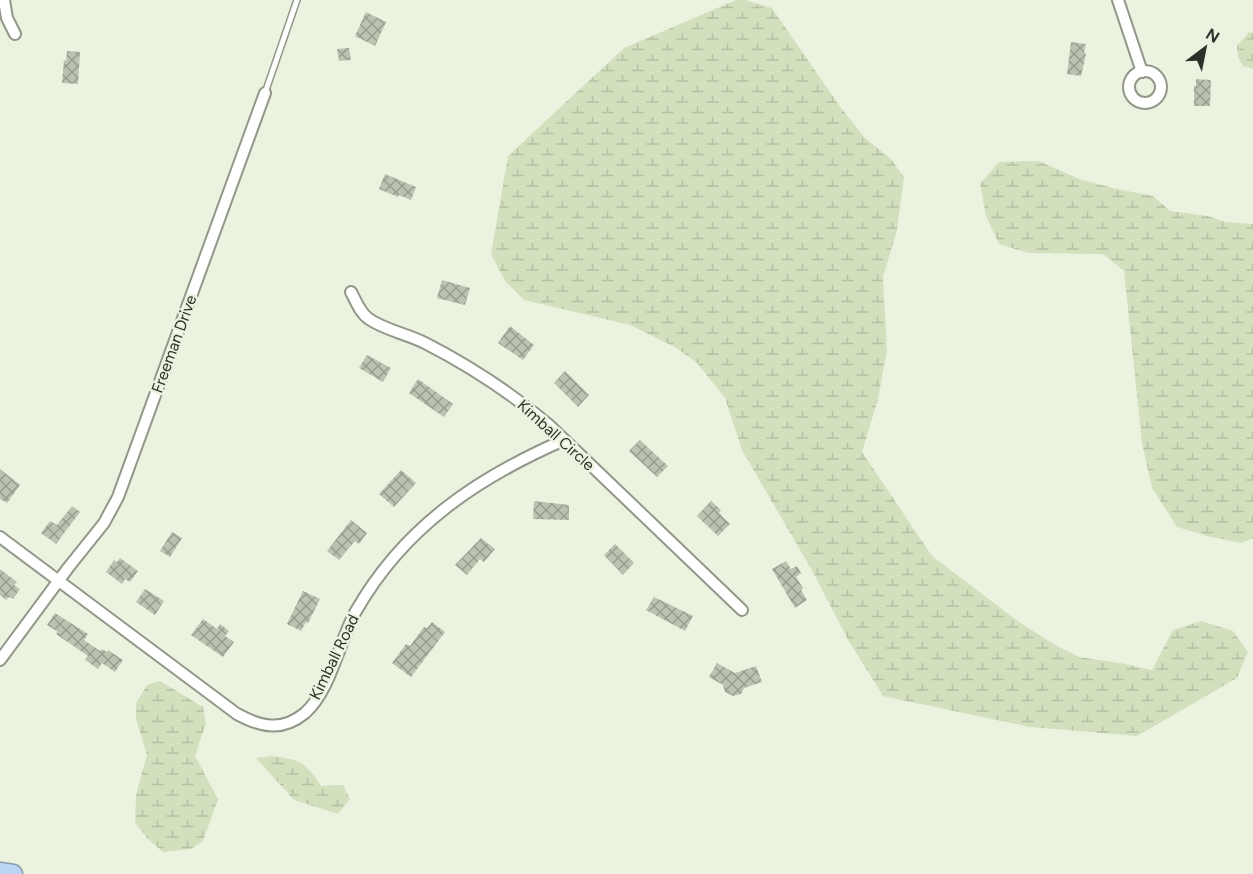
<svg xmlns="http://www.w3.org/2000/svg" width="1253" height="874" font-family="Figtree,sans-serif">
<defs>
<pattern id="wetland-marsh" width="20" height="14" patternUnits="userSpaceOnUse" patternTransform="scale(1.5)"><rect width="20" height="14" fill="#d2e0be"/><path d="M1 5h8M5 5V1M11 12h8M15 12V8" fill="none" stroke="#b5c1a3"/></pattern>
<pattern id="building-cross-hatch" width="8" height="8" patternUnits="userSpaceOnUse" patternTransform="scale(1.5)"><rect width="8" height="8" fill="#bbc2b0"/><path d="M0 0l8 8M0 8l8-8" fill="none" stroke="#989e8f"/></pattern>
</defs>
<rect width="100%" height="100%" fill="#ebf3e0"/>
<g fill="url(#wetland-marsh)">
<path d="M736,0H745L772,8L841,108L865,138L891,159L904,177L897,230L883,277L887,350L878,399L862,452L932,556L1019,622L1055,645L1079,657L1120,663L1152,670L1173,630L1201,621L1233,631L1248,652L1237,678L1137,736L1030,727L883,696L847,638L814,574L742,450L725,398L697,363L675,347L630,325L524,300L505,281L491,254L508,156L624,48Z"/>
<path d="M1249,32L1253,33V69L1243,66L1238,57L1237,46Z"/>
<path d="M1039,161L1079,179L1117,189L1153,196L1170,211L1208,216L1226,222L1253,224V538L1241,543L1207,536L1177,527L1152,488L1142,443L1124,271L1103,254L1028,253L999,244L986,216L980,184L999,162Z"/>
<path d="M160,681L203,707L206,723L195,756L218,799L203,841L191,849L163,852L147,838L135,823L136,795L147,755L136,719V703L147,685Z"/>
<path d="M271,756C299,759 306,762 321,786L343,785L350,799L338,814L294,800L256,758Z"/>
</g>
<g fill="url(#building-cross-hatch)">
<path d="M366,12L386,22L375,46L355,36Z"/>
<path d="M1071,42L1086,44L1084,53L1086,54L1081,76L1067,74Z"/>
<path d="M349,48L351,60L339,61L337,49Z"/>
<path d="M67,51L80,52L78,84L62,83L64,60L66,61Z"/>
<path d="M1196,79L1211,80L1210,106H1194V86H1196Z"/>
<path d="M385,174L416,187L411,200L399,195L398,197L379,189Z"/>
<path d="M442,280L470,288L465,305L437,298Z"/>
<path d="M510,326L534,345L523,360L498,343Z"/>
<path d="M367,355L391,368L383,382L359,368Z"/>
<path d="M565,371L589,395L578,407L554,383Z"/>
<path d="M418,379L453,404L444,417L409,393Z"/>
<path d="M640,440L668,466L657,477L629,451Z"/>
<path d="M0,469L20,485L7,503L0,499Z"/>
<path d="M401,470L416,483L394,507L379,494Z"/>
<path d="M534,501L569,505V520L533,519Z"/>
<path d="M711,501L721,510L719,513L730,524L718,536L697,516Z"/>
<path d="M72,506L80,512L56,544L41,533L50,521L57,525Z"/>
<path d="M351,520L367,533L359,544L355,541L339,560L327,551Z"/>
<path d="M172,532L182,538L170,557L160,551Z"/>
<path d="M481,538L495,549L484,562L480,559L467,575L455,565Z"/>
<path d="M615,544L634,563L623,575L604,555Z"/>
<path d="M120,558L138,571L130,582L125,579L122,584L106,572L114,560L117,562Z"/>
<path d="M786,561L791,569L797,566L801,573L796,577L803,588L801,590L807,600L795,608L772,569Z"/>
<path d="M0,569L17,582L14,585L20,589L13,599L9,597L6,600L0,595Z"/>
<path d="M145,589L164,601L155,615L136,602Z"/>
<path d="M303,591L320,599L308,623L306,622L301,631L287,624Z"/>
<path d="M654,597L693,616L685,631L646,610Z"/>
<path d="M55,613L88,634L84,640L100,651L102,649L107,652L108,650L123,660L115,672L102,663L98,669L85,660L88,656L56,634L58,632L47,625Z"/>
<path d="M203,619L217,629L220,624L229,631L225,636L234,642L223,657L191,635Z"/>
<path d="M432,622L445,632L411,677L392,663L406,644L410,646L424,627L427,628Z"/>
<path d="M717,663L735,673L756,666L762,682L744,688L741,694L733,696L725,692L723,685L709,677Z"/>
</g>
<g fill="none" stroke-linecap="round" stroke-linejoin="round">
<defs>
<path id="service" d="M265,93L297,0"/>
<g id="minor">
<path d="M4,0L7,18L15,34"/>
<path d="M1118,0L1142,72"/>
<circle cx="1145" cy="87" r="16"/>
<path d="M351,292C356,301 360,313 369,319C385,330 407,334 425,343C470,366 511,393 549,425L742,610"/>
<path d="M0,537L237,714C261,727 282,732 305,713C331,690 339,641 356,611C404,527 477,478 564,440"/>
<path d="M0,660L68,568L104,523L118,497L265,93"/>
</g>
<path id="motorway" d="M0,872L13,874"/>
</defs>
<use href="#service" stroke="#919888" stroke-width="8"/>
<use href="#minor" stroke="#919888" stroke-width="14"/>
<use href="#motorway" stroke="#8a9cad" stroke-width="21"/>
<use href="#service" stroke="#fff" stroke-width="5"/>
<use href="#minor" stroke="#fff" stroke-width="10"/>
<use href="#motorway" stroke="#bbd5f4" stroke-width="18"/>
</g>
<g text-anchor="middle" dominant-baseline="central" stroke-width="5" stroke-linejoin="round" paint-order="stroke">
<g font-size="16" fill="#2e312a" stroke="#ebf3e0">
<text transform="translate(174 344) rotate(-70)">Freeman Drive</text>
<text transform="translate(556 435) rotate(42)">Kimball Circle</text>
<text transform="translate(334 657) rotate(-64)">Kimball Road</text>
</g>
</g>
<g transform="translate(1205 48) rotate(32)" stroke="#ebf3e0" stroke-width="4.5" paint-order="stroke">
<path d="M0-4.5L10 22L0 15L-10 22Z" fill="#2e312a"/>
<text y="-9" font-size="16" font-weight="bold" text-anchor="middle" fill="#2e312a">N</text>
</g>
</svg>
